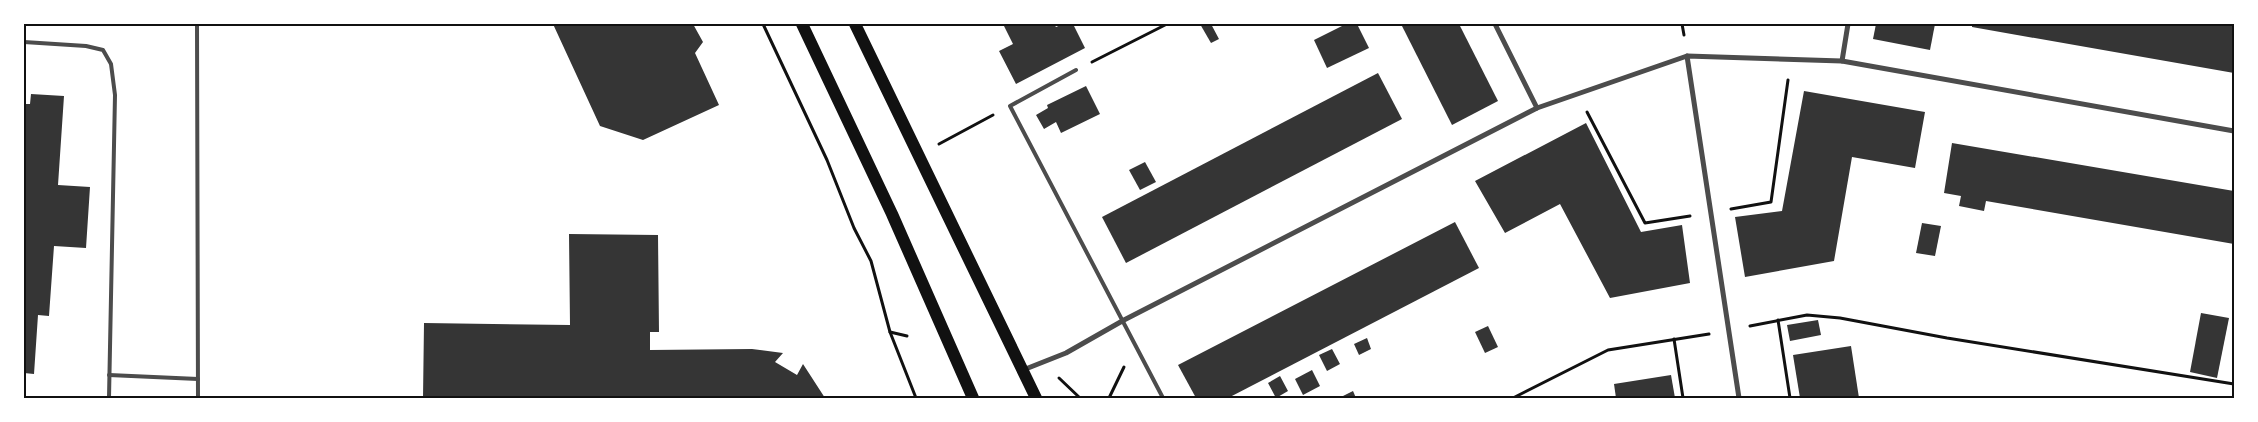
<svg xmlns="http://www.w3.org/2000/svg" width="2258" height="422" font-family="'Fira Sans',sans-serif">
<rect width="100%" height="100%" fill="#fff"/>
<g fill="#353535">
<path d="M553,24H693L703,42L695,53L719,105L643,140L600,126Z"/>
<path d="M1009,24H1054L1056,27L1063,24H1073L1085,48L1016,84L999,51L1013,44L1004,26Z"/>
<path d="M1200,24H1211L1219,39L1211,43Z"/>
<path d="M1346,24H1357L1369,48L1327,68L1314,40Z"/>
<path d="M1401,24H1459L1498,101L1452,125Z"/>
<path d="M1876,24H1935L1930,50L1873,39Z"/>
<path d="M1972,24H2234V73L1972,27Z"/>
<path d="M1378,73L1402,119L1126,263L1102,217Z"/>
<path d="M1086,86L1100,114L1061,133L1056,122L1044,129L1036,115L1048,108L1047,105Z"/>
<path d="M1804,91L1925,112L1915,168L1852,157L1834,261L1745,277L1735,217L1782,211Z"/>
<path d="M31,94L64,96L58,185L90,187L86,248L54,246L49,316L38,315L34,374L24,373V104H30Z"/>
<path d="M1586,123L1641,232L1682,225L1690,283L1610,298L1560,204L1505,233L1475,181Z"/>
<path d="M1952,143L2234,191V244L1986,201L1984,211L1959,206L1961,196L1944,193Z"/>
<path d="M1145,162L1156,182L1140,190L1129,170Z"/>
<path d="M1455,222L1479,268L1228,398H1196L1178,365Z"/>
<path d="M1922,223L1941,226L1935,256L1916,253Z"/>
<path d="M569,234L658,235L659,332H650V350L752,349L783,353L775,362L797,375L803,364L825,398H423L424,323L570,325Z"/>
<path d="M2201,313L2229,318L2217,378L2190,372Z"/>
<path d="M1818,320L1821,335L1790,341L1787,325Z"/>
<path d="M1488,326L1498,347L1485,353L1475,332Z"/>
<path d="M1367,338L1371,349L1359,355L1354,344Z"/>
<path d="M1851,346L1859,398H1800L1793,355Z"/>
<path d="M1332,349L1340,364L1327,371L1319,355Z"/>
<path d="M1312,370L1320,386L1303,395L1295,379Z"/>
<path d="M1671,375L1675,398H1616L1614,384Z"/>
<path d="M1280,376L1288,391L1276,398L1268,383Z"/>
<path d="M1353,391L1356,398H1342L1341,397Z"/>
</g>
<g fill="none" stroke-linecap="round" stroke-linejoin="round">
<g stroke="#111" stroke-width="3">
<path d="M763,24L827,160L854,228L871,261L890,332L916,398"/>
<path d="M1682,24L1684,35"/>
<path d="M1092,62L1167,24"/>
<path d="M1587,112L1645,223L1690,216"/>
<path d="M939,144L993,115"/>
<path d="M1731,209L1771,202L1788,80"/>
<path d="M1778,320L1790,398"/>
<path d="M1750,326L1807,315L1840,318L1947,338L2234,384"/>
<path d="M890,332L907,336"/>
<path d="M1674,339L1683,398"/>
<path d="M1059,378L1080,398"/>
<path d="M1109,398L1124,367"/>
<path d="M1513,398L1608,350L1709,334"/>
</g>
<g stroke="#4c4c4c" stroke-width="4">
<path d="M197,24L198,398"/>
<path d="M24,42L86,46L103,50L111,64L115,95L109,398"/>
<path d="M1076,70L1010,106L1163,398"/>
<path d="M109,375L198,379"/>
</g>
<g stroke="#4c4c4c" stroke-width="5">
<path d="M1495,24L1537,108"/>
<path d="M1687,56L1739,398"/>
<path d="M1842,61L1848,24"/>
<path d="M1023,370L1066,353L1124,320L1537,108L1687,56L1842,61L2234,131"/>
</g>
<g stroke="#111" stroke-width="12">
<path d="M802,24L892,214L973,398"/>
<path d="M855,24L1036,398"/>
</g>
</g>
<rect width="2258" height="422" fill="none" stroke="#ffffff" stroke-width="50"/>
<rect x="25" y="25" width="2208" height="372" fill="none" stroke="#111" stroke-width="2"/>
</svg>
